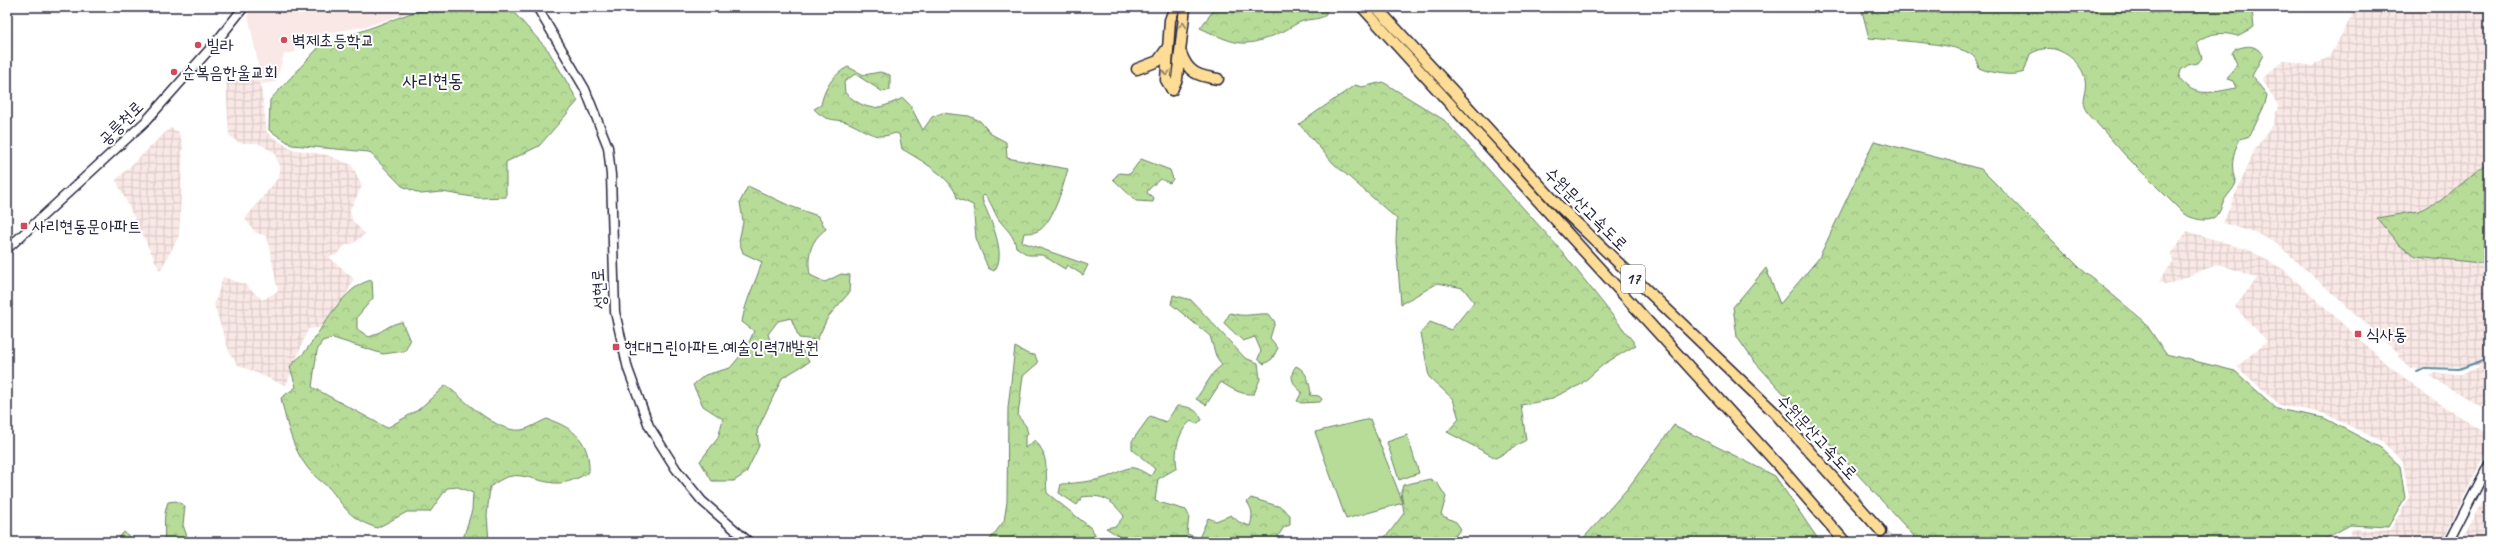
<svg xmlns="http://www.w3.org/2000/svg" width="2496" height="549" font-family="Caveat,'Poor Story',sans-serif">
<defs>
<pattern id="industrial-grid" width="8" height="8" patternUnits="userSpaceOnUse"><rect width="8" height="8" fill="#f9e8e5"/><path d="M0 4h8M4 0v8" fill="none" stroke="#d5c7c5"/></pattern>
<pattern id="forest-crowns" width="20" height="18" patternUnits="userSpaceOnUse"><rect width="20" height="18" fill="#b6dc97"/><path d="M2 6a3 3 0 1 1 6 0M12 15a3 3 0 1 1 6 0" fill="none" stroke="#9cbc83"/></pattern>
</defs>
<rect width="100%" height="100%" fill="#fff"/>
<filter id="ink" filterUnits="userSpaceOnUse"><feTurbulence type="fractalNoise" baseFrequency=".025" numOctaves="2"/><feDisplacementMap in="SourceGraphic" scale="8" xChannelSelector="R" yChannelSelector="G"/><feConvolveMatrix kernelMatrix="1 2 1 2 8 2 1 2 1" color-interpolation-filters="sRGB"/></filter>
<g filter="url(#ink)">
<path fill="#f9e8e5" d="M253,7H413L404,14L367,26L323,34L307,47L295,48L296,52L284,54L276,82L262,84L248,14Z"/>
<g fill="url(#industrial-grid)">
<path d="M2357,7H2489V411L2430,377L2435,373L2461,374L2483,365L2411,369L2397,356L2400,354L2276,243L2258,234L2223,223L2255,149L2273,125L2278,105L2262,79L2284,60L2312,66L2329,57Z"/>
<path d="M260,79L267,133L291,149L327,155L352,165L362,186L350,210L352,220L365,234L354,243L346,245L336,255L329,257L354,279L329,327L308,329L286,386L238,365L230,354L214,305L223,277L246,285L262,300L278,291L267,236L256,233L245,219L278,178L280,169L275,153L258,143H239L229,135L226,81Z"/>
<path d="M170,128L178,131L183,145L179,236L160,271L116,180Z"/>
<path d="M2187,231L2249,250L2283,269L2381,359L2425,394L2489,435V445L2442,542H2359L2348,540L2351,529L2390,530L2409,498L2403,462L2383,442L2323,413L2280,405L2237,367L2267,341L2235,307L2257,278L2219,264L2166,285L2159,281L2173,262L2172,253Z"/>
<path d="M2489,490V542H2460Z"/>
</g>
<g fill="url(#forest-crowns)" stroke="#6c7f69">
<path d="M442,7H509L548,50L578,101L539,146L506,162V197L479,198L442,192L421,194L402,186L369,152L292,145L269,130L270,100L319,47L411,13Z"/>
<path d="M1216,7H1326V15C1316,21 1312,18 1303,21C1296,23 1290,28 1284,31C1244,49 1239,46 1200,28Z"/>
<path d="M1861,7H2221L2232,10L2249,7L2252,10L2254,27L2237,36C2224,32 2209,32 2197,42L2202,58L2198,63L2188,65L2181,70L2179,78C2194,99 2214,92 2236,88L2233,81L2227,79L2237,64L2232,53L2235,49C2247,46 2254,43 2263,55L2252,76L2267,95L2265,104L2250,136L2240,139C2232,154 2230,167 2236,183C2233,190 2229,193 2225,199C2222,203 2221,209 2218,213C2211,225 2193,219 2184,214L2125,155L2087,112C2081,103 2083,100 2085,89C2088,73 2076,59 2062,52C2051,46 2041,48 2030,54L2024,72C2013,77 1990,73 1979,68C1977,62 1975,56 1969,53C1949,42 1894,41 1869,38Z"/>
<path d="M2264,7H2300L2280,10Z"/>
<path d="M848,67L864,75L880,72L890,75V90L883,92L855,74L844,82L845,93C869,113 877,110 903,98L910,105L923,130L932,117L942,113L969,116L980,121L991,134L1006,142L1007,158L1068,169C1063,186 1055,217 1041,229C1036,233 1030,233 1024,233L1022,242L1088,265L1083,275L1067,265L1065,269L1042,255H1028L1016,247C1014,235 1006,229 999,220C993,211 992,202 984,195L982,197L983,202C990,219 1008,255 994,271L988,268L976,238L973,205L957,198C953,178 919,159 902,149L899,134L895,133C876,141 867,131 851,124C837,117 828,124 814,109L821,105C824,89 833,74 848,67Z"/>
<path d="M1383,82L1444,120L1560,249L1636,345L1604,364L1580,385L1548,400L1521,405L1526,440L1496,458L1447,432L1459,419L1453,399L1429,377L1421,333L1430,322L1451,330L1474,302L1463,288L1438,283L1401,304L1396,242L1397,219L1333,163L1299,124L1355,85L1362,87Z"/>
<path d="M1874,141L1981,169L2080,268L2144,321L2166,354L2235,371L2277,409L2324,418L2381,448L2400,466L2405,498L2388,527L2350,525L2319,542H1911L1914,536L1753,360L1737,337L1733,307L1766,268L1780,304L1819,258Z"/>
<path d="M1141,159L1170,170L1173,179L1170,183L1160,179L1148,190L1147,193L1154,198L1153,202L1136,201L1113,179L1119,173L1130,174Z"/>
<path d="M2489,162V264L2416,256L2399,245L2377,218L2418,211L2440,201Z"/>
<path d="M748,186L790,206L818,216L826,229C810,241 807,255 810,275L825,282L841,274L850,275L849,293L828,317L817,340L799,338L791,318L778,321L768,334L773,349H802L809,362L782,378L757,431L759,446L746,473L734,481H712L700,461L718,438L723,419L703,406L693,385L705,375L730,368L746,349L754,331L742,322C745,301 756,282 762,262L743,253L739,241L743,222L740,202Z"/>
<path d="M372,280L373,298L357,317V329L369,337C382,333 388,324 402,322L410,341L405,351L383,354L333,338L322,341L317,351L312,387L387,428L418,410L446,385C463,399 497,433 521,430C529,429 539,422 547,419C575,428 590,442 589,472C579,478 567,484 554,483C527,480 516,466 490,487L487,515L489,542H462L472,510L473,493L458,487L447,488L430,512H407L377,528C351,519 347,511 331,490C326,484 318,480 313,474C293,453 287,425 281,398L296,387L290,367C294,360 303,356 307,349C322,329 344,285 372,280Z"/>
<path d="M1173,295L1191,300L1245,358L1258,363L1260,379L1254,394C1241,395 1232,389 1221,382L1206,405L1196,399L1214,372L1222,365L1216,356L1210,336L1171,304Z"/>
<path d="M1230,313C1246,318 1254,313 1269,314L1275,322L1270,338L1278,348L1272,359L1264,364L1258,359L1261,351L1255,337L1243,341L1224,323Z"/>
<path d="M1015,347L1028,354L1035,355L1038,363L1023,376L1018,416L1026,426L1028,434L1025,437V448L1035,440C1050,457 1045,473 1047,493L1091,528L1095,534V542H1064L1053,538L1044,542H988L1004,521L1007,502L1008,408Z"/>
<path d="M1296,366C1307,371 1309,381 1311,393L1309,395L1319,396L1322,399L1320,402L1301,403L1297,401L1302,392C1293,386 1288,375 1296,366Z"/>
<path d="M1177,406C1189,406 1197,409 1202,420L1196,424L1191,421C1178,431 1174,452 1177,468L1158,479L1155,501L1186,510L1189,516L1187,534L1199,538L1208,518L1216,521L1231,515L1239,522L1250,526C1253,516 1253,510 1247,502L1251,498L1281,507L1290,515V525L1284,527L1278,536L1284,542H1128L1106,528L1116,526L1124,516C1111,500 1104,494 1082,497L1077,505L1059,493L1061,484C1068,484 1096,481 1104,478C1113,476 1126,466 1134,468C1140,469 1146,474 1151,476L1155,469L1132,449V441L1150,416L1166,422Z"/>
<path d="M1674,425L1775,476L1820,542H1580L1628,488Z"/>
<path d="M1430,479L1438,484L1446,497L1441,515L1456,522L1461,529L1450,542H1379L1389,533L1404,513L1401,492L1403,485Z"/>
<path d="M176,501L185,506L183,525L189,542H164C166,525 162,519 168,502Z"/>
<path d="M124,532L135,542H115Z"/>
</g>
<g fill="#b6dc97" stroke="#6c7f69">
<path d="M1370,419L1403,503L1346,519L1315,432Z"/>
<path d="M1407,435L1419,473L1399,480L1387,442Z"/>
</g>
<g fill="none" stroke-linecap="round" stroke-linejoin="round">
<path stroke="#5d8ba1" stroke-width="2" d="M2417,371L2425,368L2459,369L2489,358"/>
<path stroke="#d3d3d8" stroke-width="10" stroke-dasharray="10 5" stroke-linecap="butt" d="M1881,531L1890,542"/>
<defs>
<g id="secondary">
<path d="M537,7L585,89L608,147L611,175L615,312L628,369L649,426L676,469L702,501L749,542"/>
<path d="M7,249L146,121L216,42L244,7"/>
<path d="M2449,542L2489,464"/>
</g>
<g id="highway">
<path d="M1362,7L1781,468L1845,542"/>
<path d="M1376,7L1558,205L1774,412L1881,531"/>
<path d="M1181,53C1188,73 1198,76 1218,79"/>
<path d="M1137,69L1158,61L1168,47"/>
<path d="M1172,90L1166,80L1170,20L1175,7"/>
<path d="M1172,90L1177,79L1185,7"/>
</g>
</defs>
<use href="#secondary" stroke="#22223b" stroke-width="11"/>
<use href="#highway" stroke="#22223b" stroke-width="13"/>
<use href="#secondary" stroke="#fff" stroke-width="8"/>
<use href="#highway" stroke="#ffdd96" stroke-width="10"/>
</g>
<defs><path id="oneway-chevron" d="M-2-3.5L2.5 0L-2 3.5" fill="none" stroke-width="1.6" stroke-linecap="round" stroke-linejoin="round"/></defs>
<g stroke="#908068">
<use href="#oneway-chevron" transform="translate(1183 25) rotate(-83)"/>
<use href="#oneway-chevron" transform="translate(1166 73) rotate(93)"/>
</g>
</g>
<g fill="#d1495b" stroke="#fff" stroke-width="1.5">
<circle cx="284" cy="40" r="4"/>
<circle cx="198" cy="45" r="4"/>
<circle cx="174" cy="72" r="4"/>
<rect x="20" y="222" width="8" height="8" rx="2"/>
<rect x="2354" y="330" width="8" height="8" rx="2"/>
<rect x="612" y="343" width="8" height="8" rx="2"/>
</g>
<g text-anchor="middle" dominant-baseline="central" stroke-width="4" stroke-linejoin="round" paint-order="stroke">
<rect fill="#fff" stroke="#646476" stroke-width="1" x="1621" y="265" width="24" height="28" rx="3"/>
<g font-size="16" font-weight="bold" fill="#22223b">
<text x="1633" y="279">17</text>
</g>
<g font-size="17" fill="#22223b" stroke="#fff" text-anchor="start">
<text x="292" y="40">벽제초등학교</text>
<text x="206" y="45">빌라</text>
<text x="182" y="72">순복음한울교회</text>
<text x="32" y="226">사리현동문아파트</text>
<text x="2366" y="334">식사동</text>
<text x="624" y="347">현대그린아파트.예술인력개발원</text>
</g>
<g font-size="17" fill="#22223b" stroke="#fff">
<text transform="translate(121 123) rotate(-45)">공릉천로</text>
<text transform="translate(1586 209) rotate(45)">수원문산고속도로</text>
<text transform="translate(599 289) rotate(-94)">성현로</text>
<text transform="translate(1817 437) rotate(47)">수원문산고속도로</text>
</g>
<g font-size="19" fill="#22223b" stroke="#fff">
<text x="433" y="81">사리현동</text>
</g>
</g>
<rect width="2496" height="549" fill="none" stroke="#fff" stroke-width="24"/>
<rect x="12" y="12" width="2472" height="525" fill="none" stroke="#22223b" stroke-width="1.5" filter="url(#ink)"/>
</svg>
